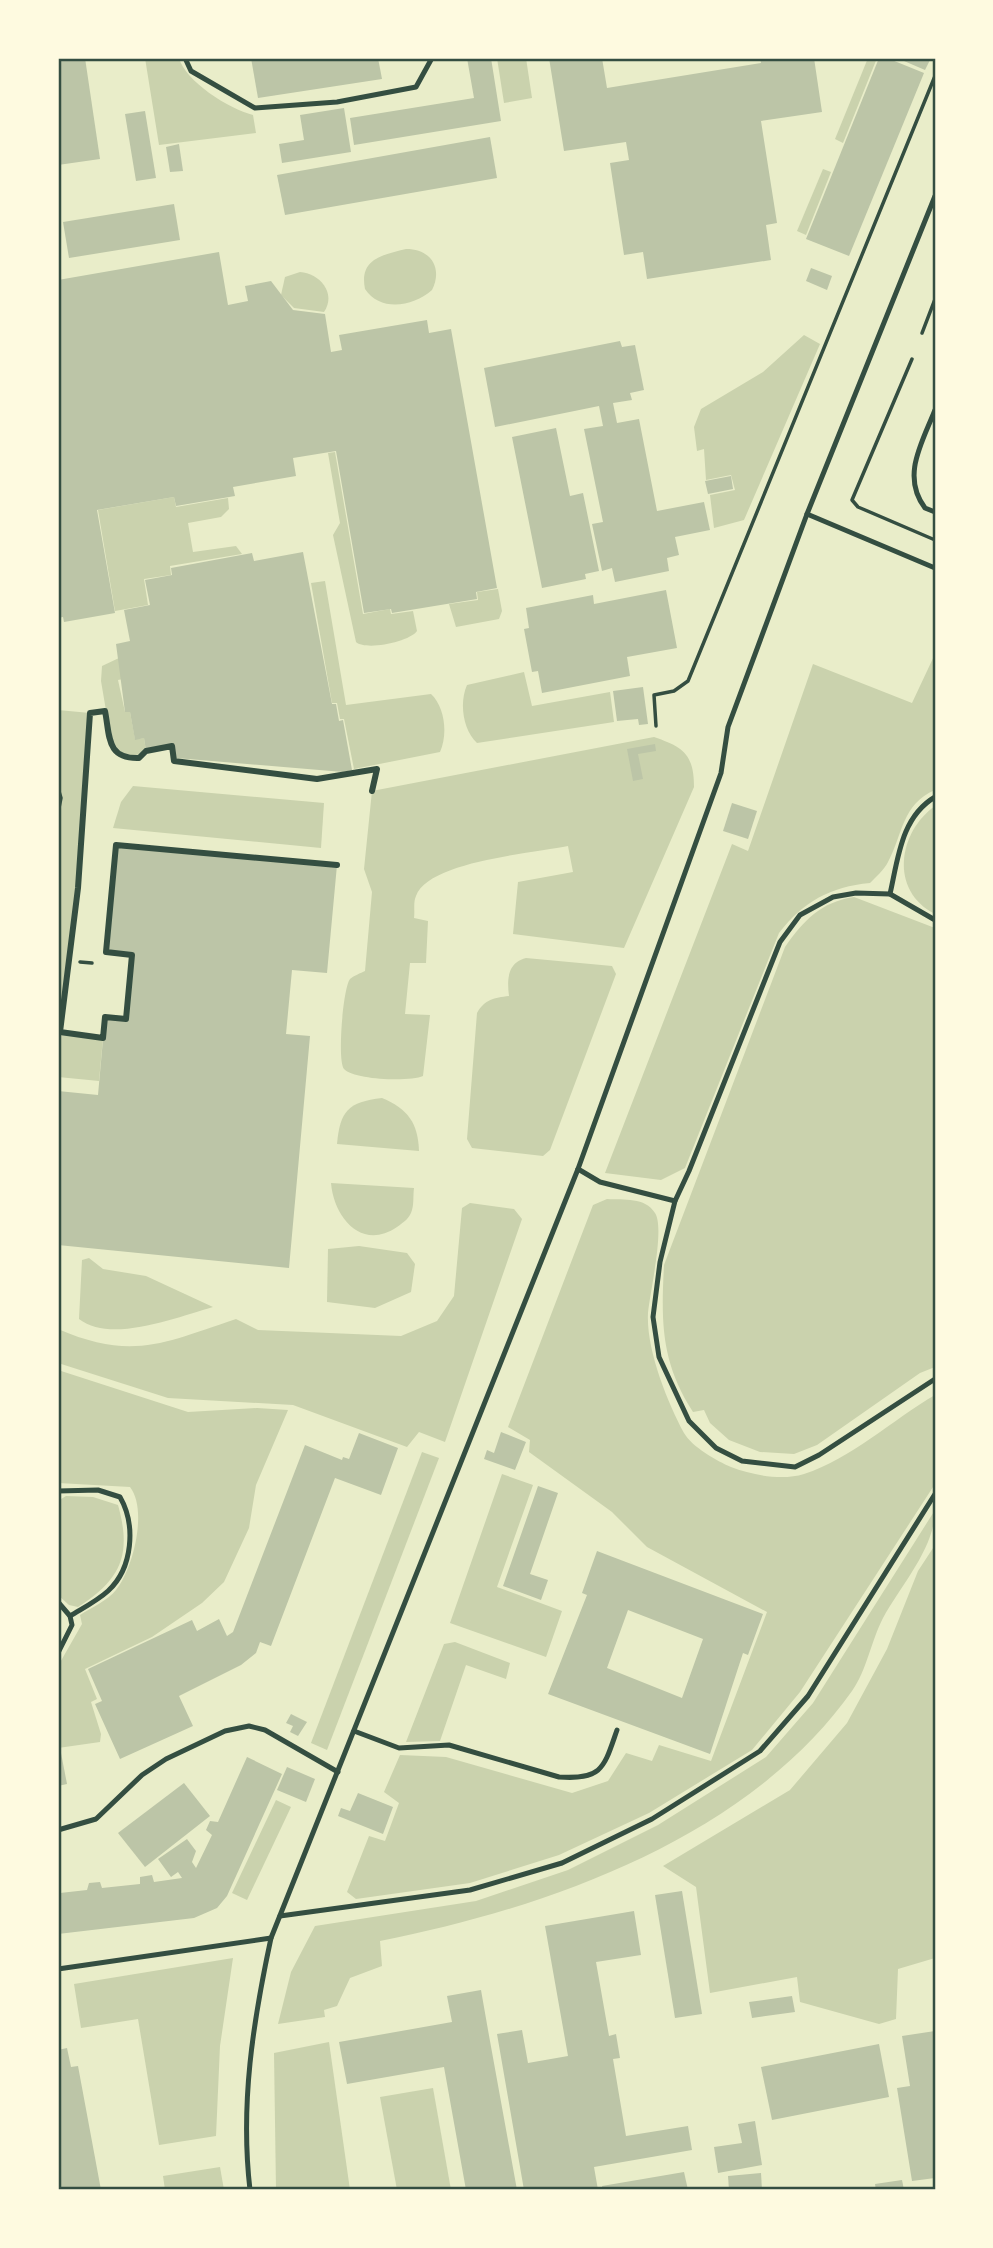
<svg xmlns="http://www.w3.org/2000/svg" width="993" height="2248" font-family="'Public Sans',sans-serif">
<rect width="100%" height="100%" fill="#e9edc9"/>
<g fill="#cad2ad">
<path d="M145,58H179C185,81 229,109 253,115L256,133L159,145Z"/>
<path d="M497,58H526L532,98L504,103Z"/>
<path d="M868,58H877L843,143L835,139Z"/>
<path d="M823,169L831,172L806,235L797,231Z"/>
<path d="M406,249C431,249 443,268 432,290C413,307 380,312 365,289C359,259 382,255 406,249Z"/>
<path d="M300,272C319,273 337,293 324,312L294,308L281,295L285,277Z"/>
<path d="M804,335L820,344L744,520L714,528L710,495L735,490L731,475L706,480L704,449L697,451L694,427L701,409L763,372Z"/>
<path d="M335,452L363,614L390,609L391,614L413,611L417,631C409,642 366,651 356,642L333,535L340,523L328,453Z"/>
<path d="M174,497L176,507L228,498L229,509L221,517L188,523L193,552L236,546L242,554L170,566L171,575L144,579L148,605L115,611L98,510Z"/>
<path d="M325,581L346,705L431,694C445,707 448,734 440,752L354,769L344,719H340L337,703H332L311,583Z"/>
<path d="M498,589L502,611L499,619L456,627L449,604L478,600L477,592Z"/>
<path d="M935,654V790C902,804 903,834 888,862C884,870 876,877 870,883C830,887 804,901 779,933L685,1168L661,1180L605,1173L732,844L748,851L813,664L912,703Z"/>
<path d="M119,658L123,679L118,680L125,712H130L135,739L144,738L146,751L131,758L112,746L101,681L102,666Z"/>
<path d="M524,672L532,706L610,692L614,722L477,743C463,730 459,703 467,685Z"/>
<path d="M58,710L90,713L78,888L60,1032L103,1038L99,1081L58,1077Z"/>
<path d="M654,737C683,747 694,754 694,787L624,948L513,934L518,882L573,872L568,846C535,853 428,861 416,896C413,902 415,911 414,918L428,921L426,963H410L405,1014L430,1015L423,1076C410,1082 354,1080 344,1069C337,1061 343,988 350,979C353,976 361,973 365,971L372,892L364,869L372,791Z"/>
<path d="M133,786L324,803L321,848L113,828L121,802Z"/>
<path d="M935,806V914C889,891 898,832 935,806Z"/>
<path d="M854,897L935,928V1367L920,1373L817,1445L794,1454L760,1452L729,1440L710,1423L704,1410L693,1412C661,1362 661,1323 664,1265L785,947C804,920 821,902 854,897Z"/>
<path d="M526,958L612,966L616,974L550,1150L543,1156L472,1148L467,1139L477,1013C485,999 494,998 509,996C507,980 507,963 526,958Z"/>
<path d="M382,1098C408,1109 418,1123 419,1151L337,1144C340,1111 348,1102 382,1098Z"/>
<path d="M331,1183L414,1188C413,1195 414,1204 412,1210C410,1218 404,1222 397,1227C362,1251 334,1218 331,1183Z"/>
<path d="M607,1199C624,1200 645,1197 655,1213C665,1228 650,1292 648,1313C646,1349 667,1401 684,1433C692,1447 717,1461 731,1467C752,1475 782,1481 804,1474C851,1459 892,1420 935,1395V1484L800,1692L752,1750L649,1813L559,1855L470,1883L356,1899L347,1892L369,1836L385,1841L399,1803L384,1792L400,1755L446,1757L572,1793L608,1781L626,1753L652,1761L659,1745L711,1761L767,1612L647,1547L612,1512L529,1452L530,1440L508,1427L593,1205Z"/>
<path d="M470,1203L514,1209L522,1219L445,1442L419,1432L407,1447L293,1405L168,1398L58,1363V1329C132,1361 164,1343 236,1319L258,1330L401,1336L437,1321L454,1296L462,1208Z"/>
<path d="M359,1246L407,1253L415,1264L411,1292L375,1308L327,1302L328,1249Z"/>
<path d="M89,1258L103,1269L146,1276L213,1307C177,1317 111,1344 79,1319L82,1260Z"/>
<path d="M58,1370L188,1412L257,1408L288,1410L256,1485L249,1528L224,1582L202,1603L152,1637L85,1669L97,1699L91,1702L101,1734L100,1742L58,1748V1666L82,1624L80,1615C91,1608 108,1600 116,1590C133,1569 148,1510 130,1487L58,1483Z"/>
<path d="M422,1452L439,1458L327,1750L311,1743Z"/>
<path d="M502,1474L533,1485L497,1587L562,1611L546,1657L450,1623Z"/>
<path d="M66,1496L93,1497L118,1505C132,1555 121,1579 78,1607L69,1605L58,1595V1501Z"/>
<path d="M935,1510C935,1548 901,1585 883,1618C871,1641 867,1670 852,1691C749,1837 548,1908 380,1941L382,1966L350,1978L337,2006L324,2010L325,2017L278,2024L291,1972L315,1926L476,1901L568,1870L658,1825L766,1757L813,1703Z"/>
<path d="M935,1545V1958L898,1969L896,2019L879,2024L800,2002L797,1977L710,1993L696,1887L663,1866L790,1790L847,1723L887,1649L918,1571Z"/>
<path d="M455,1642L510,1663L506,1679L466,1665L440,1741L406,1742L444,1644Z"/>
<path d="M276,1800L291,1807L247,1900L232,1893Z"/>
<path d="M233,1958L220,2046L216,2136L159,2145L138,2019L81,2028L74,1984Z"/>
<path d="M329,2042L350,2190H276L274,2053Z"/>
<path d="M433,2088L451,2190H397L380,2097Z"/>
<path d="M220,2167L224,2190H165L163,2176Z"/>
</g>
<g fill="#bcc5a7" fill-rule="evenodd">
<path d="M58,58H85L100,159L58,165Z"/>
<path d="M251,58H378L382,79L258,98Z"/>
<path d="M467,58H491L501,121L354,145L350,118L474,98Z"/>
<path d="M549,58H602L607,88L761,63L760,58H814L822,112L761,121L777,223L766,225L771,260L647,279L643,252L624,255L610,163L629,160L626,142L564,151Z"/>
<path d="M879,58H887L924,73L849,256L806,239Z"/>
<path d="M897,58H931L925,70Z"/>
<path d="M344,108L351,152L282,163L279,144L304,140L300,115Z"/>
<path d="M145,111L156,178L136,181L125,114Z"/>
<path d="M490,137L497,178L285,215L277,175Z"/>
<path d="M179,144L183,171L170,172L166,147Z"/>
<path d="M174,204L180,240L69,258L63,222Z"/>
<path d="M219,252L228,305L248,301L245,286L271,281L293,310L325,314L331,352L342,350L339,335L427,320L429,333L451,329L497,588L476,592L477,599L392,613L391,609L364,613L336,451L293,458L296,476L233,487L235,496L176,506L174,497L97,510L115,613L64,622L63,617L58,618V280Z"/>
<path d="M811,268L832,276L827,290L806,281Z"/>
<path d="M620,341L622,347L635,345L644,390L630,393L632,400L613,403L617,423L639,419L657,511L704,502L710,530L675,537L679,555L667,558L669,571L615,582L612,568L602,571L592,524L603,522L584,429L603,426L599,406L495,427L484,368Z"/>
<path d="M556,428L570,496L583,493L599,571L585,574L586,579L542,588L512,437Z"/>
<path d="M731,476L733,489L708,494L705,481Z"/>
<path d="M303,552L332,704H336L339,721L343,720L352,770L343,772L176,758L172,746L146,751L144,738L135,740L130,712H125L116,644L130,641L124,610L150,605L145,580L172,575L171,568L252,553L254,561Z"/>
<path d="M666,590L677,648L627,657L630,676L542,693L538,671L532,672L524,629L529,628L526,608L593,595L594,604Z"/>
<path d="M643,687L648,724L639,725L638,719L617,721L613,691Z"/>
<path d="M655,744L656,751L638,754L643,779L633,781L627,749Z"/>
<path d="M732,803L757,811L748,839L723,831Z"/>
<path d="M116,845L337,865L327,973L292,970L286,1034L310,1036L289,1268L58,1245V1091L98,1095L105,1017L126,1019L132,955L106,952Z"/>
<path d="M501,1432L526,1442L515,1470L484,1459L487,1450L494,1453Z"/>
<path d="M359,1433L398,1448L381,1495L335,1478L271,1646L260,1642L256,1653L241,1665L179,1696L193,1726L120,1759L95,1704L102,1701L88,1669L192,1620L197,1631L219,1619L227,1636L233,1632L305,1445L342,1460L343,1457L349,1459Z"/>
<path d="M538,1486L558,1493L530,1574L548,1580L541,1600L503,1586Z"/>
<path d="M597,1551L763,1614L748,1655L743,1653L710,1754L548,1694L587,1595L582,1593ZM628,1610L703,1639L682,1698L607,1668Z"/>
<path d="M291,1714L307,1722L298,1736L290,1732L293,1726L286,1723Z"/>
<path d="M61,1753L67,1784L58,1786V1754Z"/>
<path d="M247,1757L282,1774L227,1896L217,1908L194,1918L58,1934V1886L60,1893L87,1890L89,1883L100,1882L102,1888L140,1884V1877L152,1875L154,1882L182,1878L178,1872L171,1877L158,1859L187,1839L196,1851L192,1862L196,1868L212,1835L206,1830L210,1821L218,1822Z"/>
<path d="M287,1767L315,1779L306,1802L277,1790Z"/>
<path d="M184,1783L210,1816L145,1867L118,1833Z"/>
<path d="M358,1793L393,1807L383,1834L338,1816L341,1808L350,1811Z"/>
<path d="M682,1891L702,2014L675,2018L655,1895Z"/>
<path d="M634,1911L641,1955L596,1962L609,2036L616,2034L620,2058L613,2059L626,2136L688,2126L692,2150L594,2167L598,2190H524L497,2034L522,2030L528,2063L568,2056L545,1926Z"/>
<path d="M481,1990L488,2030L517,2190H466L444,2067L347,2084L339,2042L452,2022L447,1996Z"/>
<path d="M792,1996L795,2012L752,2018L749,2002Z"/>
<path d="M935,2031V2178L912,2181L897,2088L910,2086L902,2036Z"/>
<path d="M879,2044L889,2097L772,2120L761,2067Z"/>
<path d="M67,2048L71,2067L78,2066L101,2190H58V2050Z"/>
<path d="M755,2121L762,2165L718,2173L714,2147L742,2143L738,2124Z"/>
<path d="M684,2172L688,2190H603L602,2186Z"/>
<path d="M761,2173L762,2190H729L728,2176Z"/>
<path d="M902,2180L904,2190H876L875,2184Z"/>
</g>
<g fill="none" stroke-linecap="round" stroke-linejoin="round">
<g stroke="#344e41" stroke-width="3.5">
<path d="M922,333L935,299"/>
<path d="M912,359L852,500L858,507L935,540"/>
<path d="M656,726L654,695L674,691L688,681L935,76"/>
<path d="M58,788L61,798L58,813"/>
<path d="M80,962L92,963"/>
</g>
<g stroke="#344e41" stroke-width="5">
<path d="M185,58L191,71L255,108L337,102L416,87L432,58"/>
<path d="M935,410C922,443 901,476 925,508L935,512"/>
<path d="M807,514L935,568"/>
<path d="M890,894C898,859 901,817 935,797"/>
<path d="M935,920L890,894L856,893L833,897L800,915L780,942L689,1171L675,1201L660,1262L653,1317L659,1357L689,1421L716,1448L742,1461L795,1467L819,1455L935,1379"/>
<path d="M578,1169L600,1182L675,1201"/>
<path d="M58,1491L98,1490L120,1497C136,1525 133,1568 108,1591C97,1601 83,1608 70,1616"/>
<path d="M58,1602L70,1616L72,1625L58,1653"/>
<path d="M354,1731L399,1748L449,1745L559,1777C603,1780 604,1767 617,1730"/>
<path d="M58,1830L96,1819L142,1775L166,1759L225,1731L249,1726L265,1730L338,1772"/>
<path d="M280,1916L470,1890L562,1863L652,1819L760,1751L808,1696L935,1494"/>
<path d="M58,1969L271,1938"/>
<path d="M250,2190C240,2104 253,2022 271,1938L578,1169L721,773L728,727L807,514L935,196"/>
</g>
<path stroke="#344e41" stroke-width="6" d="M337,865L116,845L106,952L132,955L126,1019L105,1017L103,1038L60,1032L78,888L90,713L105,711C110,736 106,759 139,758L146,751L172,746L174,761L317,779L377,769L372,791"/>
</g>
<rect width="993" height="2248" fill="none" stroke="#fefae0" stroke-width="119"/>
<rect x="60" y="60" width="874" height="2128" fill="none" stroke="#344e41" stroke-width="2.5"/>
</svg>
